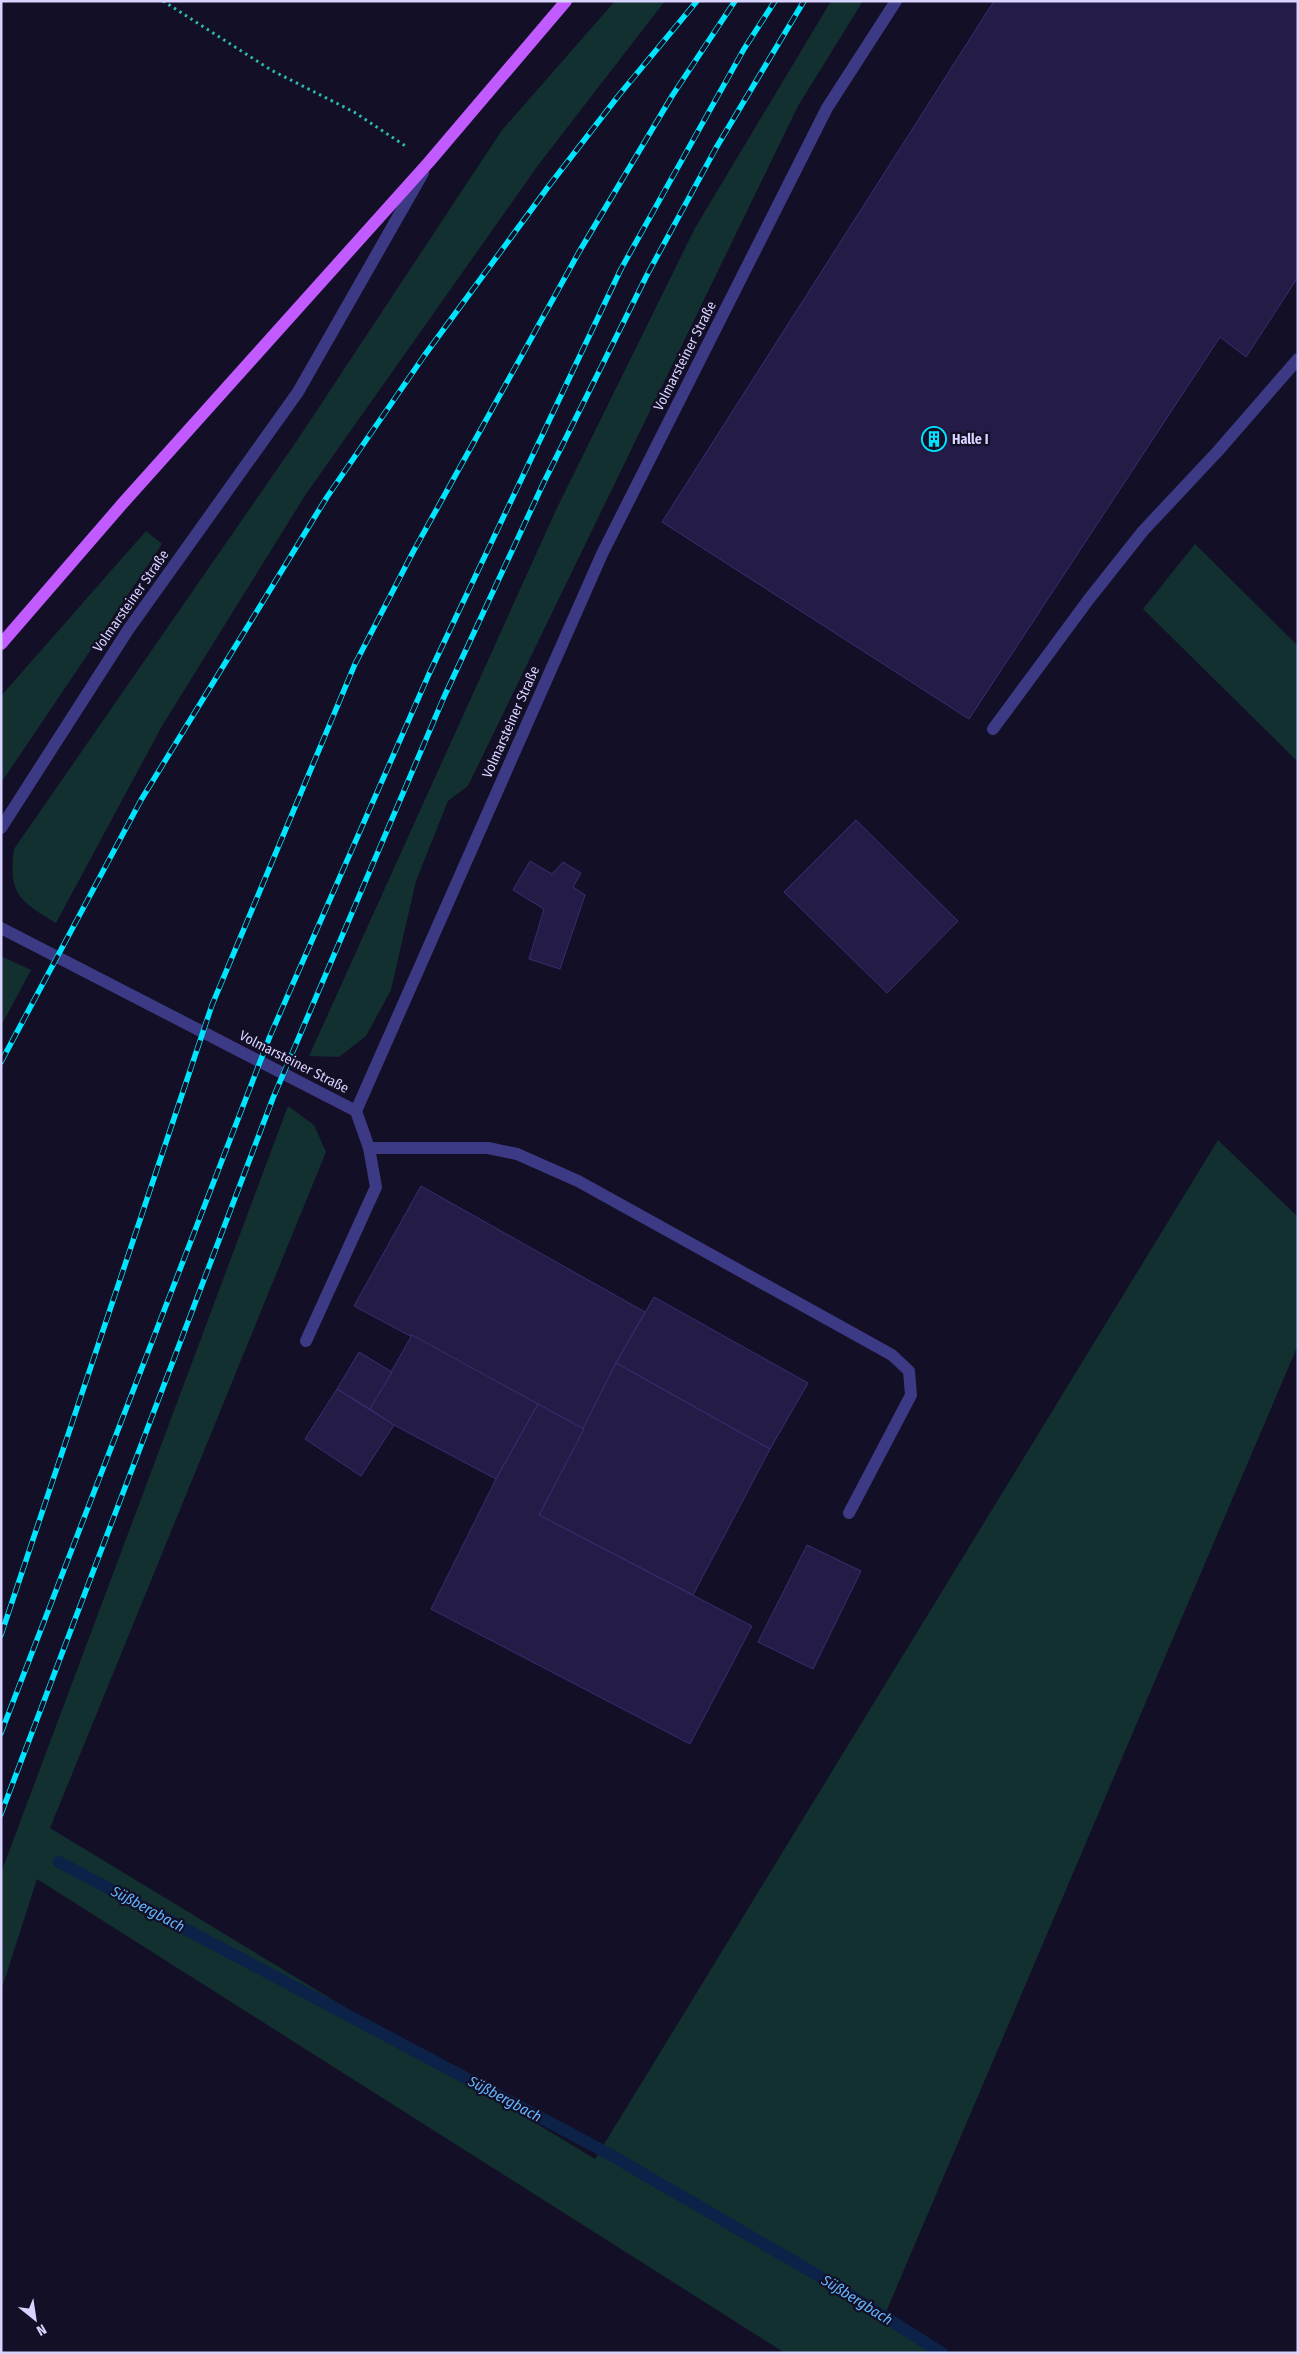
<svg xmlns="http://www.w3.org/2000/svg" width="1299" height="2354" font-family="'Fira Sans Condensed',sans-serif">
<rect width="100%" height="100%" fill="#130f26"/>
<g fill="#12302f">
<path d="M615,1H665L539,164L306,494L162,726L56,923C20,901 8,895 14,849L296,442L502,130Z"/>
<path d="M831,1H863L798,106L468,786L448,801L416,881L391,990L366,1036L339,1057L309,1056L556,510L695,228Z"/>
<path d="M146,531L162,544L1,783V696Z"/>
<path d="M1195,544L1298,646V762L1143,609Z"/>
<path d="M1,956L31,970L1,1026Z"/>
<path d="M288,1106L314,1125L326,1152L50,1828L595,2159L1218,1140L1298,1217V1345L886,2312L945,2353H785L37,1879L1,1991V1873Z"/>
</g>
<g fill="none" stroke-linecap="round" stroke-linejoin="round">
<path stroke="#0c2248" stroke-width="12" d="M59,1862L609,2154L836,2286L942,2353"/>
</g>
<g fill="#241b47" stroke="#3b2d73">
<path d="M994,1H1298V277L1246,357L1220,337L969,719L662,522Z"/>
<path d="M856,820L958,921L887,993L784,892Z"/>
<path d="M530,861L552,874L563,862L581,873L573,887L585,895L560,969L529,959L544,909L513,890Z"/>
<path d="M421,1186L645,1312L616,1363L584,1429L354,1306Z"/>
<path d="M654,1297L808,1383L770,1449L616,1363Z"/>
<path d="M412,1335L538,1404L496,1479L394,1425L370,1409Z"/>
<path d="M359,1352L392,1372L370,1409L337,1389Z"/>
<path d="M616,1363L770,1449L693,1595L539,1515Z"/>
<path d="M337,1389L394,1425L361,1476L305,1439Z"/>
<path d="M538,1404L584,1429L539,1515L752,1626L690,1744L431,1609L496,1479Z"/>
<path d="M807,1545L861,1571L813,1669L758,1642Z"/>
</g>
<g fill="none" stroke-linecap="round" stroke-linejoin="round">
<path stroke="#2fb8b0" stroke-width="3" stroke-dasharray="2.5 4" stroke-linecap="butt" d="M163,1L271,70L354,112L407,147"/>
<g stroke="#3d3a85" stroke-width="12">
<path d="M993,729L1089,599L1143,531L1218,451L1298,359"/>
<path d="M369,1148H488L517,1154L578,1181L892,1355L909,1371L911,1395L849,1513"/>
<path d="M306,1341L376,1187L369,1148L356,1111"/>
</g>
<g stroke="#3d3a85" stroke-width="12">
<path d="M1,828L128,630L298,392L423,173"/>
<path d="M1,928L356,1111L602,554L827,108L896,1"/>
</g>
<path stroke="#c25bff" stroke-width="12" d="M1,644L123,503L429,162L566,1"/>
<defs>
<g id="rail">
<path d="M1,1062L141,800L327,497L424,356L548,187L619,95L697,1"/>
<path d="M1,1635L212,1005L355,664L413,552L579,252L672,96L735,1"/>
<path d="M1,1733L270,1036L429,674L621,269L744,49L775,1"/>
<path d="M1,1814L273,1098L444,697L544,482L647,275L716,148L804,1"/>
</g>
</defs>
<use href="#rail" stroke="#00e5ff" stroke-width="5.5"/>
<use href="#rail" stroke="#130f26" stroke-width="4" stroke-dasharray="11" stroke-linecap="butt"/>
</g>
<defs>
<symbol id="building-ring" viewBox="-11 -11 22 22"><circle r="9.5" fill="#130f26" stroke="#00e5ff" stroke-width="1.5"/><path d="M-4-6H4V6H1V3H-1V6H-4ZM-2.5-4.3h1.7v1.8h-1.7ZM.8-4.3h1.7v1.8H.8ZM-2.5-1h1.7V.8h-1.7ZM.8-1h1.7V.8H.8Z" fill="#00e5ff"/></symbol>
</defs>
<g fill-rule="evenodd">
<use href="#building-ring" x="920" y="425" width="28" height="28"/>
</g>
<g text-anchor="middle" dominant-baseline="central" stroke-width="4.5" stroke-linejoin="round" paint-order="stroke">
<g font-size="14" fill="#d9d4ff" stroke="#130f26">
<text transform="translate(685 356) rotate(-63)">Volmarsteiner Straße</text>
<text transform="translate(131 601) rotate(-55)">Volmarsteiner Straße</text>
<text transform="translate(511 722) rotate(-66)">Volmarsteiner Straße</text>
<text transform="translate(294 1062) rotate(27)">Volmarsteiner Straße</text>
</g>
<g font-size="14" font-weight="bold" fill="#d9d4ff" stroke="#130f26" text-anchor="start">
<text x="952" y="439">Halle I</text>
</g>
<g font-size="15" font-style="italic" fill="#62b6ff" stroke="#130f26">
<text transform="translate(148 1909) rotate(28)">Süßbergbach</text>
<text transform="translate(505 2099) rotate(28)">Süßbergbach</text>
<text transform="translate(857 2300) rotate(32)">Süßbergbach</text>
</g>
</g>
<rect width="1299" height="2354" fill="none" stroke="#d9d4ff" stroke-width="5"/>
<g transform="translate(35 2319) rotate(150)" stroke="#130f26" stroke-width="4" paint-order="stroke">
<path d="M0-4L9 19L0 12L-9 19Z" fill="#d9d4ff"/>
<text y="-8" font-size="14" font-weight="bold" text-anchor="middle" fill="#d9d4ff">N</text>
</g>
</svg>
